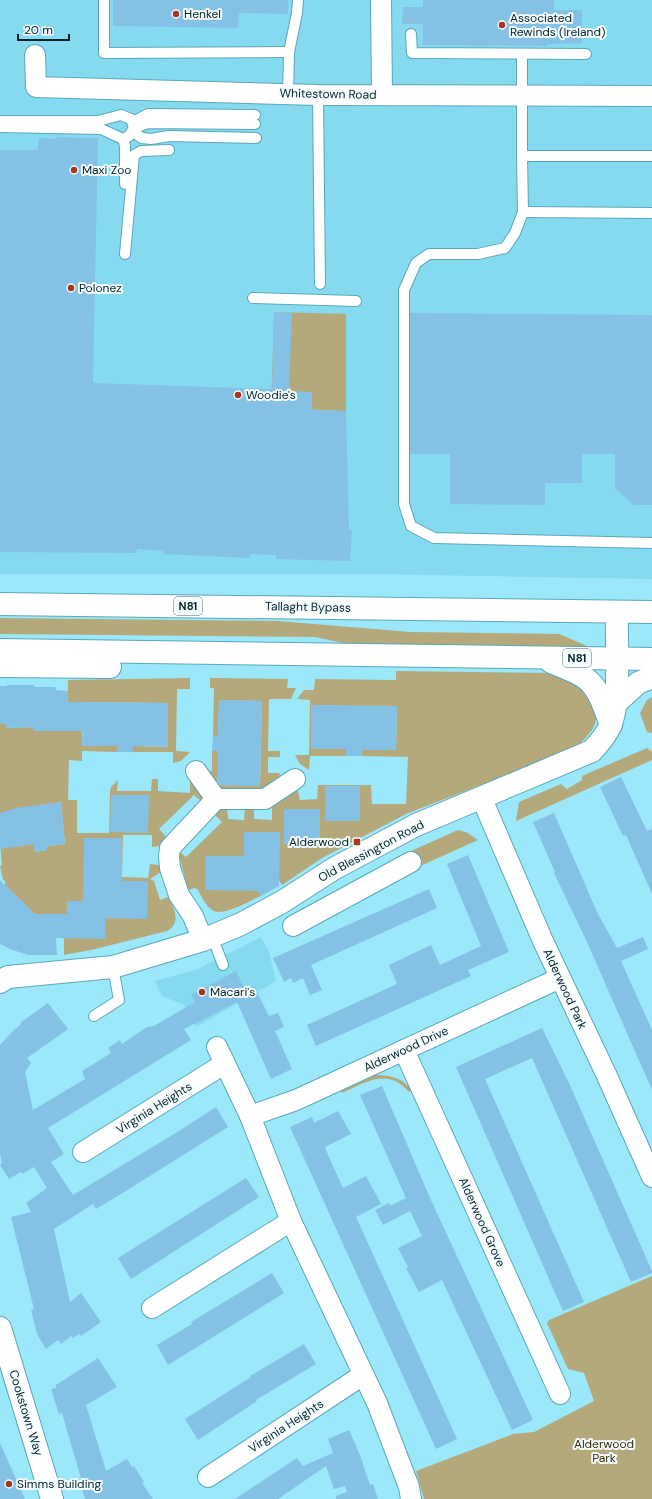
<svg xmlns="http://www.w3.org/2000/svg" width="652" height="1499" font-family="'DM Sans',sans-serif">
<rect width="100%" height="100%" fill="#9be8fa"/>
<g fill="#85daef">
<path d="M0,0H652V579L370,574H0Z"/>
<path d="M261,937L269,952L276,981L196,1027L184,1005L162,996L155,981L198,969Z"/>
</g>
<g fill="#b5a97b">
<path d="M274,312L346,314V411L271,408Z"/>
<path d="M0,618L278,621L411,632L559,634L585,645L587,647L586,649L353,645L315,637L0,634Z"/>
<path d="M396,671L550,673L580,681C598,712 607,720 575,748L406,814L322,858L282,885L277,877L257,889L261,896L256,898C247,903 221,917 212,910C206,906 201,896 198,890L195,888L188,890L178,850L186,857L222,822L213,813L219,809L227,807L228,819L244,820L245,808H254V819L272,820V808L274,804L297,788L300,800L317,799L318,785H371L372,804H406L408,757L362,756V750H396L397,707L312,705L311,749H346V756H310L309,770L300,764L295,755H309L310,700L297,699L304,690H314L315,679L396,680Z"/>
<path d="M190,678V689H177L176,751L190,752L181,761L173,763V752H133V746L168,747V703L83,702L82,746H117V752L82,751V761L69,760L68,800H77V833H109L110,792L111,787L118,780L117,791H151L152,779H158V791L190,793V779L203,798V803L194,795L159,829L167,838L159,846L152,847V835H123L122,877L148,878L150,864L158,865L164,870L150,879L154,881L160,900L168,897C174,908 182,923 167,931L91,950L64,955V914H41V920L8,888H5V881L3,880L0,866L2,865L0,843L34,844L35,852L47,850V846L65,844L61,802L0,813V723H6V728L33,727V731L67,730L68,680Z"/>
<path d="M210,678L288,679L287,688H296L291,699H269L268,751H280V757H268V773H280L278,781L269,790L220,791L205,771H212V751H217V785L260,786L262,701L219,700L218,736H213L214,688H210Z"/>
<path d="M652,697V733L647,732L640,713L647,700Z"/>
<path d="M647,748L652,752V760L516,821L519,802L561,784L567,789L582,780V776Z"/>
<path d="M458,830L466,832L478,840L418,867L411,851Z"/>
<path d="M373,1075C390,1075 401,1077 412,1090L409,1092C388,1067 366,1082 342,1093L340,1090Z"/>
<path d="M652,1276V1499H424L416,1471L513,1434L534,1432L594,1401L584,1373L568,1369L547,1323L549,1320Z"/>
</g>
<g fill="#85c1e4">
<path d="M113,0H288V14L239,13L238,28L113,26Z"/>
<path d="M423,0H554V10H582V43L547,44V46L423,45V24H402L403,7H423Z"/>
<path d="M56,137L98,138L93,383L272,389L274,312L292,313L289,391L312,392V410L346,411L349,529L352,530L350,561L276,559V555L250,554V558L163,554V551L137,549L136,553L0,552V150H38L39,138L57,139Z"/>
<path d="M410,313L652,315V505H634L615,488V454H582V483H545V505L450,504V454H410Z"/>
<path d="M7,685H34V687H55L56,690L68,691L67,702L168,703V747L133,746V752H117V746H82L83,731H33V727L6,728V724L0,723V686H7Z"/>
<path d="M219,700L262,701L260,786L220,785L217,780V751H212L213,736H218Z"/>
<path d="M311,705L397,706L396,750H362V756H346V749H311Z"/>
<path d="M621,777L647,831L652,829V894L626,835L623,836L600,787Z"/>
<rect x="325" y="786" width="35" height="35"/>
<path d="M111,795H149L148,833L110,832Z"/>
<path d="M61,802L65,844L47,846V850L35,852L34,844L0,849V813L16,808Z"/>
<rect x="284" y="809" width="36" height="35"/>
<path d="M554,813L597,912L617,948L643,937L648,949L621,961L652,1030V1090L587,942L554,873L555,872L533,822Z"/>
<path d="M244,832H280L279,886L261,896L258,891L205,890V856H244Z"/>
<path d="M84,838H122V881H148L147,919L105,918V939L56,938L57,955H28L10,949L0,944V880L35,914H67V901H83Z"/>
<path d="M468,855L509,952L468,970L471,976L316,1046L307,1025L397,984L389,965L431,945L440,965L481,946L447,864Z"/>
<path d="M429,889L437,908L311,965L322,990L310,995L303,978L293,983L291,978L284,982L273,958Z"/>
<path d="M236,971L246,991L254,986L269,1016L278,1013L284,1027L275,1031L292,1069L271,1079L237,1002L184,1029L191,1040L48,1128L64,1154L51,1162L73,1195L179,1131L216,1107L228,1127L121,1194L96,1209L93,1204L54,1229L70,1302L81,1293L101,1322L81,1336L79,1334L73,1338L71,1336L61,1344L58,1340L46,1349L37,1334L31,1310L34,1309L11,1217L31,1212L26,1203L47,1188L34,1167L22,1174L21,1172L9,1179L0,1165L2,1163L0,1154V1045L12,1032L21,1024L20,1023L48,1003L68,1029L27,1058L31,1063L25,1072L33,1110L85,1079L82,1071L111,1053L108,1048L120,1040L122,1044L147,1027L154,1026L195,1002L191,995Z"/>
<path d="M542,1028L569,1083L652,1271V1273L631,1282L532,1058L485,1079L584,1302L563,1311L456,1067Z"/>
<path d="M382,1086L430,1198L533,1420L512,1430L442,1280L419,1292L406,1268L408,1267L398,1248L422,1236L410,1211L383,1225L375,1210L389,1203L390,1206L406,1198L360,1095Z"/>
<path d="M338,1111L351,1134L325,1147L328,1155L343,1188L366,1176L381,1204L356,1217L457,1439L436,1449L290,1127L312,1117L314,1123Z"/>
<path d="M246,1178L259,1197L131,1279L118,1258Z"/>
<path d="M272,1273L284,1293L168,1365L157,1345L192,1324L191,1322Z"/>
<path d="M304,1344L316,1364L256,1400L257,1401L198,1440L185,1419L251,1377L250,1376Z"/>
<path d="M98,1358L117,1387L86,1405L106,1471L127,1459L132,1467L134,1466L144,1482L142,1483L153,1499H85L80,1483L82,1482L62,1413L59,1414L51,1389L56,1388V1385Z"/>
<path d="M349,1430L360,1455L370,1485L373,1484L378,1499H336V1496L347,1492L345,1486L334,1489L326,1466L278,1499H235L297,1458L303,1466L333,1453L328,1439Z"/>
<path d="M0,1443L25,1499H0Z"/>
</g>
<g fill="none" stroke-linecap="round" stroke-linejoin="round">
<defs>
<g id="lane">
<path d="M104,0V53L289,52"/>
<path d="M411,34L412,53L586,54"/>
<path d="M522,54V156"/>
<path d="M288,94L289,52L297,13L298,0"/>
<path d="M318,95L320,284"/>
<path d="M0,121H98L121,115L131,119L134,128L129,136L123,139L101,129L0,127"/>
<path d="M133,122L148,114L255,115"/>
<path d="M134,128L148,123L255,124"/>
<path d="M133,132L142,138L151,139L169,136L256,138"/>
<path d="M123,139L125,146V184"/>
<path d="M652,156H522L523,212L515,233L505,248L478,254H429L416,263L404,290V504L411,526L434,538L652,543"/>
<path d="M523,212L652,213"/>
<path d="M125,254L134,155L141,151L169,150"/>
<path d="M253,298L356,301"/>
<path d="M212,936L223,965"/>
<path d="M94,1016L119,1000L113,967"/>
</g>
<g id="street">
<path d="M381,0L382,95"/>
<path d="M35,55L36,87L318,95L652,96"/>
<path d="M196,771L216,799"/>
<path d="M482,799L543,941L607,1076L652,1177"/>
<path d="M293,926L411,862"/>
<path d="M203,940L193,916L179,895L170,868L169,856L170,848L216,799H265L295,779"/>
<path d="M217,1047L250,1116L291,1221L377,1403L409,1487L411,1499"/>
<path d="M404,1050L560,1394"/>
<path d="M250,1116L296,1100L560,978"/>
<path d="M83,1152L224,1064"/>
<path d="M152,1308L291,1221"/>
<path d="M208,1477L363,1375"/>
</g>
<g id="secondary">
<path d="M0,982L8,977L113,967L203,940L241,924L282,902L335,868L416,825L592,751C599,743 606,736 610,726C621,701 616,642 617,612"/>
<path d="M0,1328L52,1499"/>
</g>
<g id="primary">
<path d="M0,604L652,612"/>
<path d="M0,650L652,659"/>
<path d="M551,662C594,679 595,681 611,725"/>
<path d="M0,666L110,667"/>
<path d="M615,704L638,683L652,677"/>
</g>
</defs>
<use href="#lane" stroke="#5aa7b9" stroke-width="12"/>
<use href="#street" stroke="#5aa7b9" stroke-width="22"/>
<use href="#secondary" stroke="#5aa7b9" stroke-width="24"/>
<use href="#primary" stroke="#5aa7b9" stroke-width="24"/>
<use href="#lane" stroke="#fff" stroke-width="10"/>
<use href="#street" stroke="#fff" stroke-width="20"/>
<use href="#secondary" stroke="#fff" stroke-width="22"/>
<use href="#primary" stroke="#fff" stroke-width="22"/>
</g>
<g fill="#a1381f" stroke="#f5fcfe" stroke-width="1.5">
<circle cx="176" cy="14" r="4"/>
<circle cx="502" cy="25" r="4"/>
<circle cx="74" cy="170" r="4"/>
<circle cx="71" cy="288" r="4"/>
<circle cx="238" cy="395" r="4"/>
<rect x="353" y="838" width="8" height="8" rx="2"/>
<circle cx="202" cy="992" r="4"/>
<circle cx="9" cy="1484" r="4"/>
</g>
<g text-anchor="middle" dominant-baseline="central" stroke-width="4" stroke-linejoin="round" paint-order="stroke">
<g fill="#f5fcfe" stroke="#4c656a" stroke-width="1">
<rect x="174" y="597" width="28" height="18" rx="3"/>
<rect x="563" y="649" width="28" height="18" rx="3"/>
</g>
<g font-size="11" font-weight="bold" fill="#03242b">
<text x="188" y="606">N81</text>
<text x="577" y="658">N81</text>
</g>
<g font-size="12" fill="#03242b" stroke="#f5fcfe" text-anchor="start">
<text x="184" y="14">Henkel</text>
<text x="510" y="18">Associated<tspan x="510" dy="14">Rewinds (Ireland)</tspan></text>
<text x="82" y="170">Maxi Zoo</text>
<text x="79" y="288">Polonez</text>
<text x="246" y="395">Woodie's</text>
<text x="349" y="842" text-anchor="end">Alderwood</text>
<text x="210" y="992">Macari's</text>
<text x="17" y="1484">Simms Building</text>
</g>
<g font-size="12" fill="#03242b" stroke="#f5fcfe">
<text transform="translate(328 94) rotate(1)">Whitestown Road</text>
<text transform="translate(308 607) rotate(1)">Tallaght Bypass</text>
<text transform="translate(371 851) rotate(-28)">Old Blessington Road</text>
<text transform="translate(565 989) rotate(65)">Alderwood Park</text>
<text transform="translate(406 1049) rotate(-25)">Alderwood Drive</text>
<text transform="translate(154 1108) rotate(-32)">Virginia Heights</text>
<text transform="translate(482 1222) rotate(66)">Alderwood Grove</text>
<text transform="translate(26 1413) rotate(73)">Cookstown Way</text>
<text transform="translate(286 1426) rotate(-33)">Virginia Heights</text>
</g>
<g font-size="12" fill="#352c09" stroke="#f5fcfe">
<text x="604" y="1444">Alderwood<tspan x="604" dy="14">Park</tspan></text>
</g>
</g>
<path d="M18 34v6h51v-6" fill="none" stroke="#03242b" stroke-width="2"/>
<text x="24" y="34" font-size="12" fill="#03242b" stroke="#f5fcfe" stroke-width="3" paint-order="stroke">20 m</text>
</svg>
